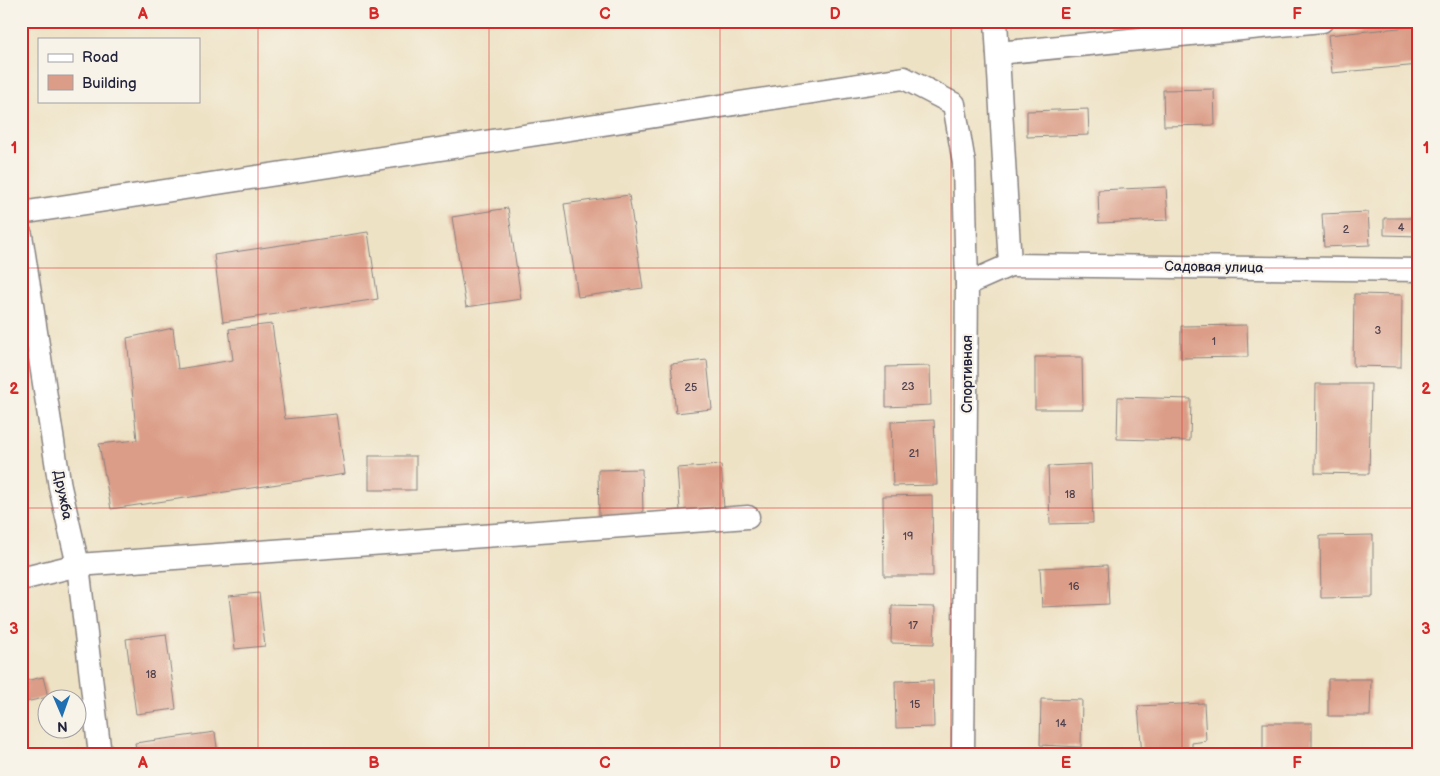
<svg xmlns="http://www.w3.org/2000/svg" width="1440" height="776" font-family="'Balsamiq Sans',sans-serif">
<rect width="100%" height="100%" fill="#f7f3e8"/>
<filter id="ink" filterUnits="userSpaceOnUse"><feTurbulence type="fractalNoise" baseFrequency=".02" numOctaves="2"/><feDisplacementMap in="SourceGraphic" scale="10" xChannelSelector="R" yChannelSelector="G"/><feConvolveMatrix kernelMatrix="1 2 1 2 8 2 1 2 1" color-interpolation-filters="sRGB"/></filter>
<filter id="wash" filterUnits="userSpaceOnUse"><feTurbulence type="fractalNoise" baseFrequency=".0096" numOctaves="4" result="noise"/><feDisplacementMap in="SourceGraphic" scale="20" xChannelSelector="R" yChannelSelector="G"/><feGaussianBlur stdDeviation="1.12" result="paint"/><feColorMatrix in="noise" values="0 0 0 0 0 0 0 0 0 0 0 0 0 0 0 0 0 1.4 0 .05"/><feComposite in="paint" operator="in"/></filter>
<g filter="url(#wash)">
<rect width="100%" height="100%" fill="#eee2c5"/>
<g id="blocks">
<g fill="#db9d87">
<path d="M1419,26V65L1332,73L1328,35Z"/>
<path d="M1214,89L1215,125L1164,126L1163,90Z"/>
<path d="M1088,109L1089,135L1027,137V111Z"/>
<path d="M1166,187L1168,220L1099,223L1098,190Z"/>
<path d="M629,195L643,288L578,297L564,204Z"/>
<path d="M508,208L521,299L466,307L452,217Z"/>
<path d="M1368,212L1370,245L1324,247L1322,214Z"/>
<path d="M1384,218H1419V236L1384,235Z"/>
<path d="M368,232L378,299L223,322L214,255Z"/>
<path d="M1354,294L1402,295L1401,367L1353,366Z"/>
<path d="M272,324L285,419L336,414L345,474L111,509L99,444L137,440L127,338L173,328L178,369L233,360L229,329Z"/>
<path d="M1247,325L1248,357L1181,358V326Z"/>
<path d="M1035,357H1082L1083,409H1035Z"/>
<path d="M707,360L712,409L676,413L671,364Z"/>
<path d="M930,366L931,405L886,407V367Z"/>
<path d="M1316,384H1371L1369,474L1315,473Z"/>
<path d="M1118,397L1191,399L1190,441L1117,439Z"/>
<path d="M934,420L937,485L893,486L891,422Z"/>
<rect x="369" y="456" width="47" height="34"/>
<path d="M1091,464L1093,523L1050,524L1048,466Z"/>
<path d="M721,465L724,508L680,511L677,468Z"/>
<path d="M642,469L643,515L599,516L598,470Z"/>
<path d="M932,495L933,576H884L883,496Z"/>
<path d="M1373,535V597L1321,598L1320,536Z"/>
<path d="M1107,565L1109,604L1042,607L1040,568Z"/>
<path d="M259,593L265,646L235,649L229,596Z"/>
<path d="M892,606L935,607L934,644L891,643Z"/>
<path d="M166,634L176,709L136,714L126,639Z"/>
<path d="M43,677L48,697L21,703V682Z"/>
<path d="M1328,679H1371L1370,716H1328Z"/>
<path d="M933,680L934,727L896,728L895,681Z"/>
<path d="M1041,699L1082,700L1081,747L1040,745Z"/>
<path d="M1204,703L1206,741L1192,743V755H1142L1138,706Z"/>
<rect x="1263" y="723" width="49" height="32"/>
<path d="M215,732L218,755H137L135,743Z"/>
</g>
</g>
</g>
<g filter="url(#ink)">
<use href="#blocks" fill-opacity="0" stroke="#888280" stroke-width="1"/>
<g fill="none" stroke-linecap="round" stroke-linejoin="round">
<defs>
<g id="minor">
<path d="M998,53L1322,21"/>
<path d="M21,213L904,78L954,104L964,163L967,284"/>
<path d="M21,235L60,487L78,565L100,755"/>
<path d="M1010,265L1419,270"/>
<path d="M21,579L78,565L748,517"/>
<path d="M963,755L967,284L1010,265L996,21"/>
</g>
</defs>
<use href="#minor" stroke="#888280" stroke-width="25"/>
<use href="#minor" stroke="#fff" stroke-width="22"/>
</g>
</g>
<path fill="none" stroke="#d62828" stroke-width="1" stroke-opacity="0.55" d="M258,21V755M489,21V755M720,21V755M951,21V755M1182,21V755M21,268H1419M21,508H1419"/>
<g text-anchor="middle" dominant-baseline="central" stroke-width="4.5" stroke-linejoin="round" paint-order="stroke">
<g font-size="11" fill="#50414e">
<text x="1401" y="227">4</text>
<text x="1346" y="229">2</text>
<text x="1378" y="330">3</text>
<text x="1214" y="341">1</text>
<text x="908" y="386">23</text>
<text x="691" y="387">25</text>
<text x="914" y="453">21</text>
<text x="1070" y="494">18</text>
<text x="908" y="536">19</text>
<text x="1074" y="586">16</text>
<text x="913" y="625">17</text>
<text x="151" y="674">18</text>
<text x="915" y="704">15</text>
<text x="1061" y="723">14</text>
</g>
<g font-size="14" fill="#22223b" stroke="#f7f3e8">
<text transform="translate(1214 267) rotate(1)">Садовая улица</text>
<text transform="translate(967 374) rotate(-90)">Спортивная</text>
<text transform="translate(63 495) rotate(79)">Дружба</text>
</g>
</g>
<rect width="1440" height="776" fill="none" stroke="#f7f3e8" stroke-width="55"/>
<rect x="38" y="38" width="162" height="65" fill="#f7f3e8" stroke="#a29fa3"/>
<rect x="48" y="54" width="25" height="8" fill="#ffffff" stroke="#a29fa3"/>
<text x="82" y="62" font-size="15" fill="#22223b">Road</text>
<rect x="48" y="75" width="25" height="15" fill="#db9d87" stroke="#a29fa3"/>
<text x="82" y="88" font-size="15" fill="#22223b">Building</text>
<g transform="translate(62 714) rotate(178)"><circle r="24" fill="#f7f3e8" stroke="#a29fa3"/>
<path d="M0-4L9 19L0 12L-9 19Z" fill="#1f6fb2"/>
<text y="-8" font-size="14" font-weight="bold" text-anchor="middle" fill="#22223b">N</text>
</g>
<rect x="28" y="28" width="1384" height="720" fill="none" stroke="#d62828" stroke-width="2"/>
<g font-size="16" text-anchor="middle" font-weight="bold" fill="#d62828">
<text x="143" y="19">A</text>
<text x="374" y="19">B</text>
<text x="605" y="19">C</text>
<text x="835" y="19">D</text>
<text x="1066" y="19">E</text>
<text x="1297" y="19">F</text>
<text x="14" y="153">1</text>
<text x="1426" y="153">1</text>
<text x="14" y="394">2</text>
<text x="1426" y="394">2</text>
<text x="14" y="634">3</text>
<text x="1426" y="634">3</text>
<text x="143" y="768">A</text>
<text x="374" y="768">B</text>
<text x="605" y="768">C</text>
<text x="835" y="768">D</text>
<text x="1066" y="768">E</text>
<text x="1297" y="768">F</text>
</g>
</svg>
